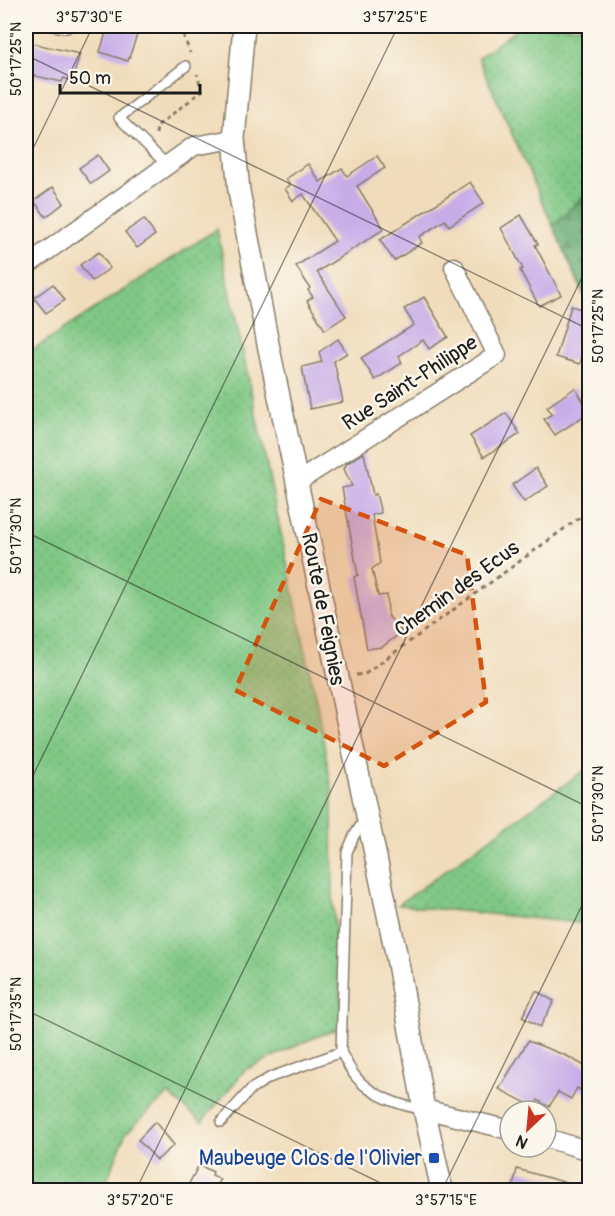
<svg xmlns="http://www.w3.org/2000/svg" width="615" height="1216" font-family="Pangolin,sans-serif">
<defs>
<pattern id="grass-dots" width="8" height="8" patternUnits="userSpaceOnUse" patternTransform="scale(1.5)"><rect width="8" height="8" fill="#80c885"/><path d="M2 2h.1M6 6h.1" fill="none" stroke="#6eab72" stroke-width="1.8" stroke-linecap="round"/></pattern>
<pattern id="forest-firs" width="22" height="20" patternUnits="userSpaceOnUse" patternTransform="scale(1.5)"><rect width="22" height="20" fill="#68ac72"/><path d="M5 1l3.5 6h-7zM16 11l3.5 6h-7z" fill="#558b5d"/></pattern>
</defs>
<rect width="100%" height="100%" fill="#fbf7ec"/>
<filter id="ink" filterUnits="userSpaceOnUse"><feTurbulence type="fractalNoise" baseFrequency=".0167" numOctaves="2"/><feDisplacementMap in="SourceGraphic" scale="12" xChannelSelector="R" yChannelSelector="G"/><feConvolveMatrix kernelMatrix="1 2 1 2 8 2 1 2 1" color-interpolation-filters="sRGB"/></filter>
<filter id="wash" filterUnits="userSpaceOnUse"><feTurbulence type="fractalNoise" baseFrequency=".008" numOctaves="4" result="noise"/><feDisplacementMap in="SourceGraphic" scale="24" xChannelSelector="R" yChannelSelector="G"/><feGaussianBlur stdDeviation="1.35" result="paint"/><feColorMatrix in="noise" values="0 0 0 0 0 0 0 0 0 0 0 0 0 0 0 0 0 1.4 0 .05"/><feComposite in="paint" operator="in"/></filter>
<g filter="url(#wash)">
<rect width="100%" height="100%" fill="#f0dcba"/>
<path fill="#d7d7f8" d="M185,26H220L219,32L186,29Z"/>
<g fill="url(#grass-dots)" stroke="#4e7250" stroke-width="1.5">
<path d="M521,26H589V191L553,226L478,58Z"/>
<path d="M217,229L317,705L332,790L333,903L343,1027L313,1038L245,1070L202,1122L168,1094L126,1133L103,1190H26V354Z"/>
<path d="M589,767V924L398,905Z"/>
</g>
<path fill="url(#forest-firs)" stroke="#426447" stroke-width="1.5" d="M589,191V307L553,226Z"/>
<g id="blocks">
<g fill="#c7ace8">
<path d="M108,26H140L128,61L100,52Z"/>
<path d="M31,43L80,54L72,81L64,78L62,82L31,75L32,72L26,70V64Z"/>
<path d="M98,155L109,171L91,184L79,168Z"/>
<path d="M377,156L385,168L357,186L384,229L317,272L346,316L325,330L307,301L313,297L308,290L310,288L296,266L335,241L303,194L293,201L285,189L290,185L286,179L308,164L320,182L342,168L347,176Z"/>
<path d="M470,182L484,203L449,226L445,220L419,237L422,243L394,261L380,240Z"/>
<path d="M53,187L64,203L46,217L34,201Z"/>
<path d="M521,215L538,244L535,245L561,295L539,306L520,270L523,269L501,228Z"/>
<path d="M144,219L155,235L137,248L125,232Z"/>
<path d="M99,252L110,268L92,281L80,265Z"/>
<path d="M53,284L65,300L46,313L34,298Z"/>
<path d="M424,297L448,337L429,349L423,340L399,356L402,363L375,380L361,358L414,325L404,309Z"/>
<path d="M571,306L588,311L590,315V332L580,364L556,357Z"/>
<path d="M338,339L347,353L334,361L343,402L310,409L302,367L322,362L319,352Z"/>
<path d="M575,388L590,412L555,435L544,419L552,414L547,407Z"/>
<path d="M506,413L520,434L484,457L470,436Z"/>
<path d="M364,453L373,495L376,494L381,513L372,515L380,563L372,569L378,596L387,595L388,616L402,632L382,647L367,649L354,577L358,575L342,488L352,486L344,469L347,463Z"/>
<path d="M536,468L548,486L524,502L512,485Z"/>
<path d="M536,991L554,1001L540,1027L522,1017Z"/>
<path d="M528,1041L567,1056L590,1069V1094L577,1088L571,1099L558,1092L549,1107L538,1100L534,1107L499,1089Z"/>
<path d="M155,1122L174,1145L157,1160L138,1140Z"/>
<path d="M199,1165L213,1172L212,1175L220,1179L213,1191H185Z"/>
<path d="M517,1169L578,1186V1191H512Z"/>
</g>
</g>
</g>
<g filter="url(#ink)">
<use href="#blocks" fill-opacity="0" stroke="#867c6b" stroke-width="1.5"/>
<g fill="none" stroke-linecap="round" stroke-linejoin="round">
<defs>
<g id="service">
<path d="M53,26L67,28"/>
<path d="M167,165L119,118L186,66"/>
<path d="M365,818L354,836L347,852L341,1052C346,1061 350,1070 356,1077C370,1095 402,1107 424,1109"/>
<path d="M221,1122L251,1089L271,1077L341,1052"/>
</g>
<g id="minor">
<path d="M26,266L194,146L234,139"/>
<path d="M297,482L497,355L454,267"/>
<path d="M424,1109L510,1130"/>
<path d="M546,1138L590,1151"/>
</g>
<path id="tertiary" d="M244,26L234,139L239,191L268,344L397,958L424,1109L442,1190"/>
</defs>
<use href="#service" stroke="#867c6b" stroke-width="12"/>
<use href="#minor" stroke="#867c6b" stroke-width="21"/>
<use href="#tertiary" stroke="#867c6b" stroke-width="24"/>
<g stroke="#867c6b" stroke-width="3" stroke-dasharray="4.5 4.5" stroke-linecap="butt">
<path d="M180,26L190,53"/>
<path d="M156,134L157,126L202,91L197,74"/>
<path d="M356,675L365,674L590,510"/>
</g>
<use href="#service" stroke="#fff" stroke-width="9"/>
<use href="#minor" stroke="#fff" stroke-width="18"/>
<use href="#tertiary" stroke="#fff" stroke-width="21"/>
</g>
</g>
<path fill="#d4530e" fill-opacity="0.2" stroke="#d4530e" stroke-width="4.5" stroke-dasharray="12 8" stroke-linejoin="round" d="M321,499L467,555L486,702L384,766L235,690Z"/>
<path fill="none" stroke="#1c1c1c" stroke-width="1.5" stroke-opacity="0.45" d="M26,55L590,330M26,163L93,26M26,532L590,808M26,790L398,26M26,1010L395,1190M136,1190L590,261M442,1190L590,889"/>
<rect fill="#1a4fb4" stroke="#fbf7ec" stroke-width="2" x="428" y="1152" width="12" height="12" rx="3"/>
<g text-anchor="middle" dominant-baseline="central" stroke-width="5" stroke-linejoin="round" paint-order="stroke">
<g font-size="21" fill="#1c1c1c" stroke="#fbf7ec">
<text transform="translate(410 383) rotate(-33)">Rue Saint-Philippe</text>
<text transform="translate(457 589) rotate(-36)">Chemin des Ecus</text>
<text transform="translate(323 609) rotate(79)">Route de Feignies</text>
</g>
<g font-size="21" fill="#164399" stroke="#fbf7ec" text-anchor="end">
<text x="422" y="1158">Maubeuge Clos de l'Olivier</text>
</g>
</g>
<rect width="615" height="1216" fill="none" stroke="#fbf7ec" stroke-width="66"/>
<g transform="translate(528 1129) rotate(206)"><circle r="28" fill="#fbf7ec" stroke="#a29f99" stroke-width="1.5"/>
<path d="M0-4.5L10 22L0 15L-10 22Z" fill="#c8321e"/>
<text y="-9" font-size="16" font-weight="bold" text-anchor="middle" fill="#1c1c1c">N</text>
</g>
<path d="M60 84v9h140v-9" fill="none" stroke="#1c1c1c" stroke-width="3"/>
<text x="69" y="84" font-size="18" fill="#1c1c1c" stroke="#fbf7ec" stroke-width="4.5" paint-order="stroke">50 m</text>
<rect x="33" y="33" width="549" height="1150" fill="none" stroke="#1c1c1c" stroke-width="2"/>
<g font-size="15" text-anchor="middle" fill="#1c1c1c">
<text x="89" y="22">3°57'30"E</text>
<text x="395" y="22">3°57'25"E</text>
<text transform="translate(16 59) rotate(-90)" y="5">50°17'25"N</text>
<text transform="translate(598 326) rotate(-90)" y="5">50°17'25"N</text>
<text transform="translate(16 536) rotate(-90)" y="5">50°17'30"N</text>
<text transform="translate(598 804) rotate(-90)" y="5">50°17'30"N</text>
<text transform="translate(16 1014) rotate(-90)" y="5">50°17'35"N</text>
<text x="140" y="1205">3°57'20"E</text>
<text x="446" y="1205">3°57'15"E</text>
</g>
</svg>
